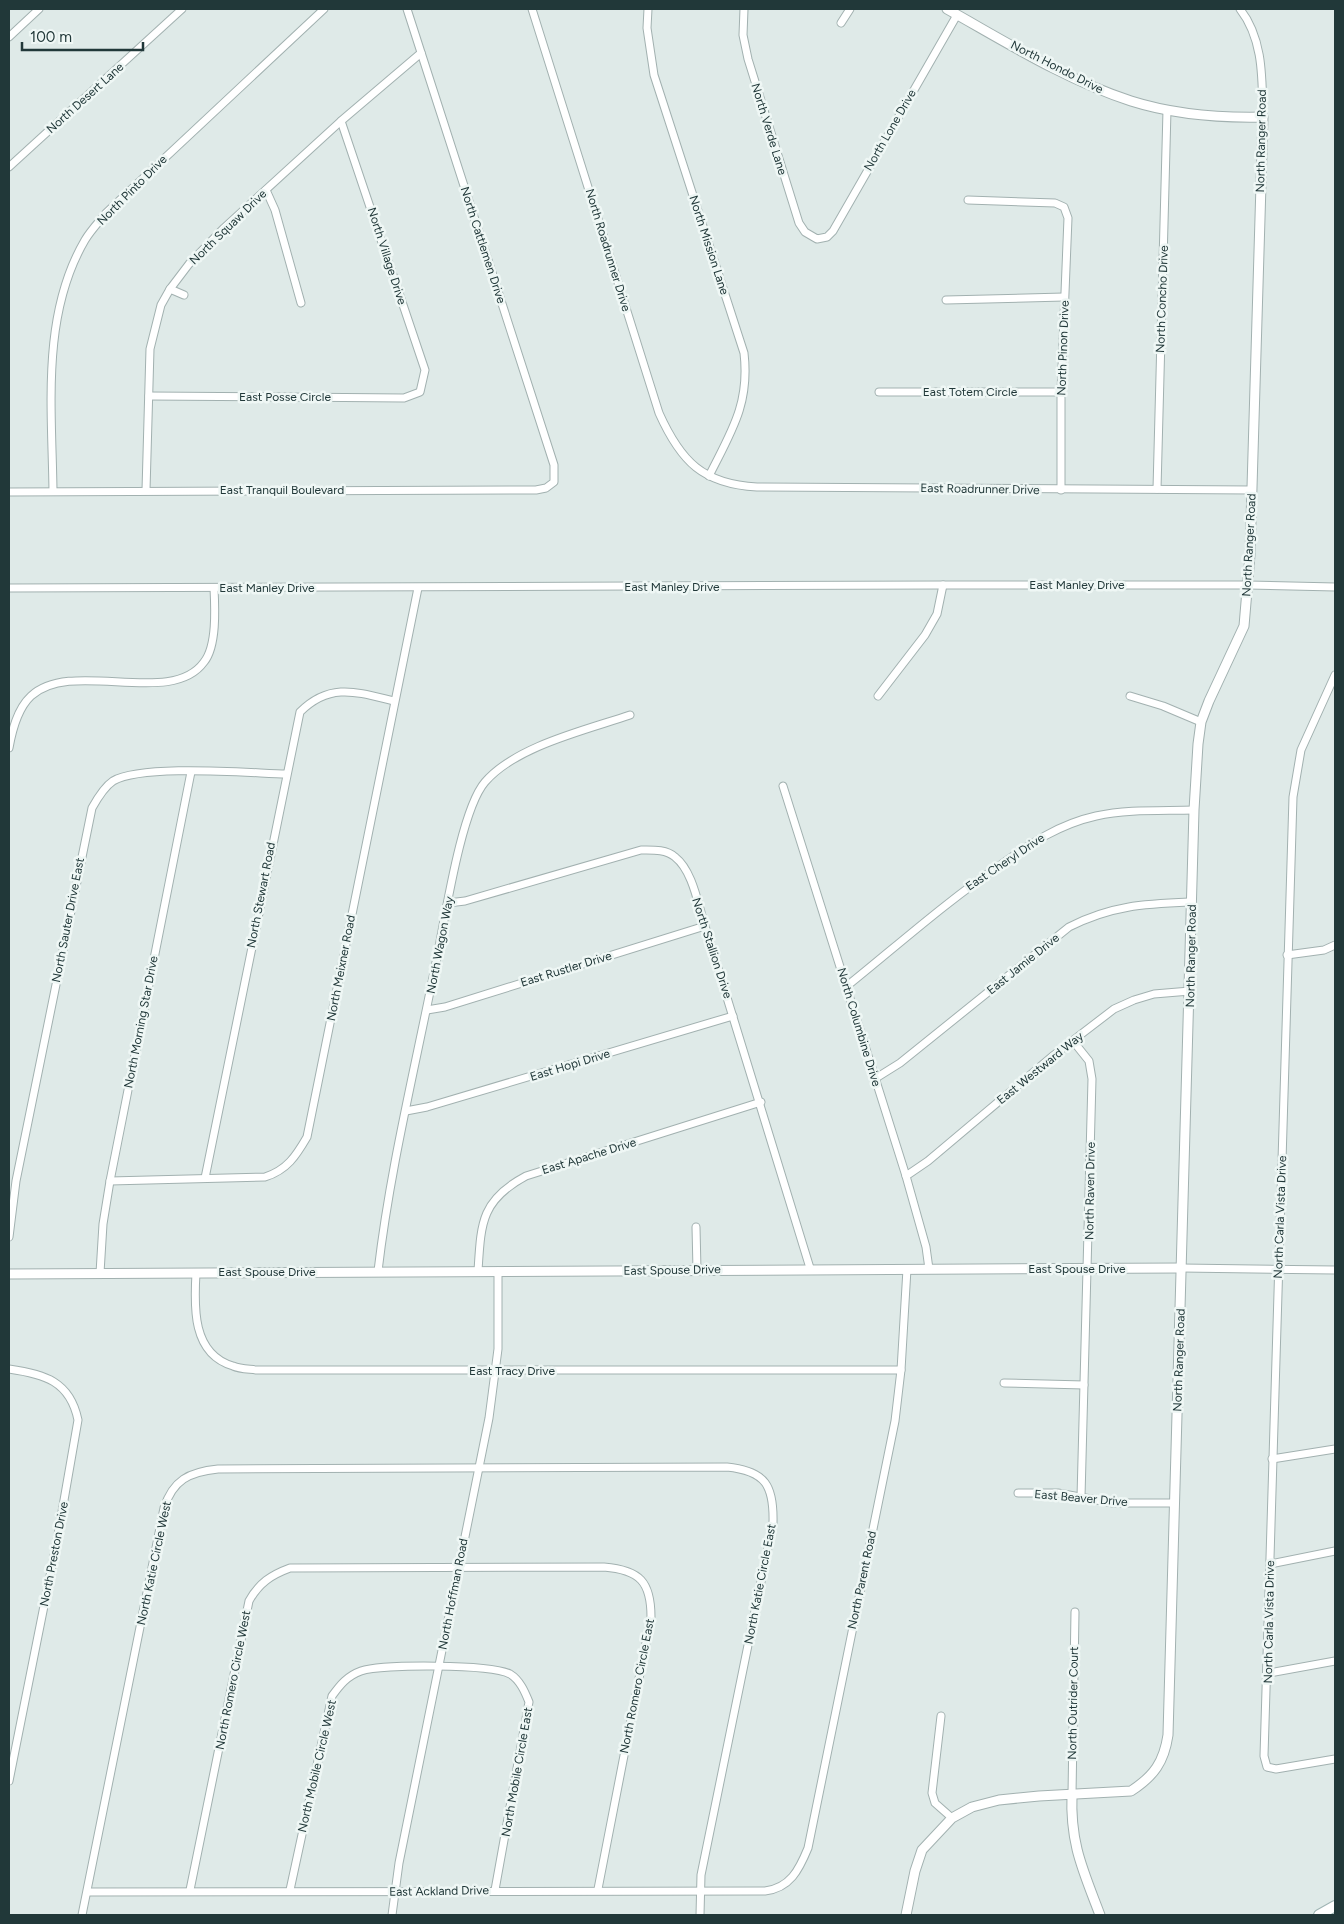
<svg xmlns="http://www.w3.org/2000/svg" width="1344" height="1924" font-family="Figtree,sans-serif">
<rect width="100%" height="100%" fill="#dfeae8"/>
<g fill="none" stroke-linecap="round" stroke-linejoin="round">
<defs>
<g id="minor">
<path d="M532,9L659,413C681,462 703,484 757,487L1252,490"/>
<path d="M648,9L647,28L654,75L744,353C750,404 731,432 709,476"/>
<path d="M744,9L743,35L748,59L799,223L805,232L817,239L827,237L833,231L957,15"/>
<path d="M1240,9C1264,40 1262,80 1263,117"/>
<path d="M841,23L850,9"/>
<path d="M9,37L39,9"/>
<path d="M9,167L182,9"/>
<path d="M266,190L275,210L301,303"/>
<path d="M968,200L1055,203L1064,207L1068,218L1061,392V490"/>
<path d="M170,289L184,295"/>
<path d="M946,300L1064,297"/>
<path d="M879,392H1061"/>
<path d="M149,396L404,398L420,392L425,370L341,121"/>
<path d="M1157,489L1167,110"/>
<path d="M146,490L150,349L161,305L170,289L189,264L224,228L341,121L421,53"/>
<path d="M53,491C52,408 41,315 85,240C91,230 99,222 106,213L324,9"/>
<path d="M9,492L536,490L546,488L554,482V465L407,9"/>
<path d="M9,588L943,585H1248L1335,587"/>
<path d="M1335,675L1301,750L1293,797L1264,1756L1267,1767L1276,1769L1335,1759"/>
<path d="M878,696L925,635L937,614L943,585"/>
<path d="M1130,696L1163,706L1201,722"/>
<path d="M9,748C12,731 17,709 31,696C72,658 171,708 204,662C217,646 215,608 214,588"/>
<path d="M783,786L906,1176L926,1247L929,1269"/>
<path d="M448,903L465,901L641,850C652,850 666,849 675,857C693,871 698,905 705,926L810,1268"/>
<path d="M1287,955L1324,950L1335,945"/>
<path d="M847,986C898,945 947,901 1002,864C1031,843 1060,824 1096,816C1128,809 1161,811 1194,810"/>
<path d="M427,1010L445,1007L705,926"/>
<path d="M1073,1041L1089,1061L1092,1079L1081,1497"/>
<path d="M876,1078L900,1063L1069,927C1112,905 1145,904 1192,902"/>
<path d="M406,1111L427,1107L733,1016"/>
<path d="M906,1176L928,1161L1054,1055L1114,1009L1134,1000L1154,994L1190,991"/>
<path d="M205,1178L300,712C330,682 357,692 394,701"/>
<path d="M110,1181L265,1177C287,1170 296,1156 307,1137L418,588"/>
<path d="M696,1227L697,1270"/>
<path d="M9,1237L16,1181L92,808C97,799 104,787 113,781C143,764 248,773 286,774"/>
<path d="M1182,1268L1335,1270"/>
<path d="M378,1271C390,1169 415,1068 435,967C444,926 460,811 485,782C516,746 586,730 630,715"/>
<path d="M478,1271C481,1223 481,1200 526,1176L761,1102"/>
<path d="M100,1273L103,1224L110,1181L191,772"/>
<path d="M196,1273C194,1307 192,1354 233,1366C240,1369 249,1369 256,1370H901"/>
<path d="M9,1369C44,1374 70,1381 78,1420L56,1546L9,1781"/>
<path d="M1004,1383L1084,1385"/>
<path d="M1272,1459L1335,1449"/>
<path d="M1018,1493H1058L1113,1503H1174"/>
<path d="M1270,1564L1335,1551"/>
<path d="M1269,1673L1335,1661"/>
<path d="M941,1716L932,1793L935,1803L952,1818"/>
<path d="M1072,1794L1075,1612"/>
<path d="M190,1890L249,1601C259,1583 271,1575 290,1568L604,1567C640,1570 651,1582 651,1617L598,1889"/>
<path d="M290,1890L332,1696C340,1685 347,1676 361,1671C382,1664 490,1664 510,1674C520,1680 525,1692 529,1702L495,1890"/>
<path d="M88,1892L765,1891C790,1888 799,1870 808,1848L895,1421L901,1370L907,1269"/>
<path d="M82,1915L164,1508C173,1480 189,1472 218,1469L727,1467C766,1471 774,1486 773,1523L701,1875L700,1915"/>
<path d="M392,1915L399,1863L489,1418L498,1349V1271"/>
</g>
<g id="tertiary">
<path d="M9,1274L1182,1268"/>
<path d="M1072,1794C1070,1844 1083,1870 1100,1915"/>
<path d="M906,1915L915,1871L922,1850L952,1818L972,1807L999,1800L1039,1796L1131,1791C1154,1776 1164,1762 1168,1735L1194,810L1198,744L1201,722L1209,701L1244,626L1250,555L1263,117C1219,118 1172,114 1131,101C1066,80 1006,42 947,9"/>
</g>
<path id="secondary" d="M1319,1915L1335,1906"/>
</defs>
<use href="#minor" stroke="#a2b1b0" stroke-width="9"/>
<use href="#tertiary" stroke="#a2b1b0" stroke-width="11"/>
<use href="#secondary" stroke="#9fb5b4" stroke-width="12"/>
<use href="#minor" stroke="#fff" stroke-width="7"/>
<use href="#tertiary" stroke="#fff" stroke-width="9"/>
<use href="#secondary" stroke="#fff" stroke-width="10"/>
</g>
<g text-anchor="middle" dominant-baseline="central" stroke-width="5" stroke-linejoin="round" paint-order="stroke">
<g font-size="12" fill="#213839" stroke="#eff7f5">
<text transform="translate(1057 67) rotate(27)">North Hondo Drive</text>
<text transform="translate(85 98) rotate(-42)">North Desert Lane</text>
<text transform="translate(769 129) rotate(73)">North Verde Lane</text>
<text transform="translate(890 130) rotate(-60)">North Lone Drive</text>
<text transform="translate(1261 141) rotate(-89)">North Ranger Road</text>
<text transform="translate(132 190) rotate(-45)">North Pinto Drive</text>
<text transform="translate(228 227) rotate(-44)">North Squaw Drive</text>
<text transform="translate(483 245) rotate(72)">North Cattlemen Drive</text>
<text transform="translate(709 245) rotate(72)">North Mission Lane</text>
<text transform="translate(608 250) rotate(73)">North Roadrunner Drive</text>
<text transform="translate(387 256) rotate(72)">North Village Drive</text>
<text transform="translate(1162 299) rotate(-88)">North Concho Drive</text>
<text transform="translate(1063 348) rotate(-88)">North Pinon Drive</text>
<text x="970" y="392">East Totem Circle</text>
<text x="285" y="397">East Posse Circle</text>
<text transform="translate(980 489) rotate(1)">East Roadrunner Drive</text>
<text x="282" y="490">East Tranquil Boulevard</text>
<text transform="translate(1249 545) rotate(-87)">North Ranger Road</text>
<text x="1077" y="585">East Manley Drive</text>
<text x="672" y="587">East Manley Drive</text>
<text x="267" y="588">East Manley Drive</text>
<text transform="translate(1005 862) rotate(-34)">East Cheryl Drive</text>
<text transform="translate(261 895) rotate(-79)">North Stewart Road</text>
<text transform="translate(68 920) rotate(-79)">North Sauter Drive East</text>
<text transform="translate(440 945) rotate(-79)">North Wagon Way</text>
<text transform="translate(712 948) rotate(72)">North Stallion Drive</text>
<text transform="translate(1191 956) rotate(-89)">North Ranger Road</text>
<text transform="translate(1023 964) rotate(-39)">East Jamie Drive</text>
<text transform="translate(341 968) rotate(-79)">North Meixner Road</text>
<text transform="translate(566 969) rotate(-17)">East Rustler Drive</text>
<text transform="translate(141 1022) rotate(-79)">North Morning Star Drive</text>
<text transform="translate(859 1027) rotate(73)">North Columbine Drive</text>
<text transform="translate(570 1065) rotate(-17)">East Hopi Drive</text>
<text transform="translate(1040 1068) rotate(-39)">East Westward Way</text>
<text transform="translate(589 1156) rotate(-17)">East Apache Drive</text>
<text transform="translate(1090 1191) rotate(-89)">North Raven Drive</text>
<text transform="translate(1280 1217) rotate(-88)">North Carla Vista Drive</text>
<text x="1077" y="1269">East Spouse Drive</text>
<text transform="translate(672 1270) rotate(-1)">East Spouse Drive</text>
<text x="267" y="1272">East Spouse Drive</text>
<text transform="translate(1179 1360) rotate(-88)">North Ranger Road</text>
<text x="512" y="1371">East Tracy Drive</text>
<text transform="translate(1081 1498) rotate(5)">East Beaver Drive</text>
<text transform="translate(54 1554) rotate(-79)">North Preston Drive</text>
<text transform="translate(154 1563) rotate(-78)">North Katie Circle West</text>
<text transform="translate(862 1580) rotate(-78)">North Parent Road</text>
<text transform="translate(760 1584) rotate(-79)">North Katie Circle East</text>
<text transform="translate(453 1594) rotate(-79)">North Hoffman Road</text>
<text transform="translate(1269 1622) rotate(-89)">North Carla Vista Drive</text>
<text transform="translate(233 1680) rotate(-79)">North Romero Circle West</text>
<text transform="translate(637 1686) rotate(-79)">North Romero Circle East</text>
<text transform="translate(1073 1703) rotate(-89)">North Outrider Court</text>
<text transform="translate(317 1766) rotate(-77)">North Mobile Circle West</text>
<text transform="translate(517 1772) rotate(-80)">North Mobile Circle East</text>
<text transform="translate(439 1891) rotate(-1)">East Ackland Drive</text>
</g>
</g>
<rect width="1344" height="1924" fill="none" stroke="#213839" stroke-width="20"/>
<path d="M22 42v8h121v-8" fill="none" stroke="#213839" stroke-width="2.5"/>
<text x="30" y="42" font-size="15" fill="#213839" stroke="#eff7f5" stroke-width="4" paint-order="stroke">100 m</text>
</svg>
